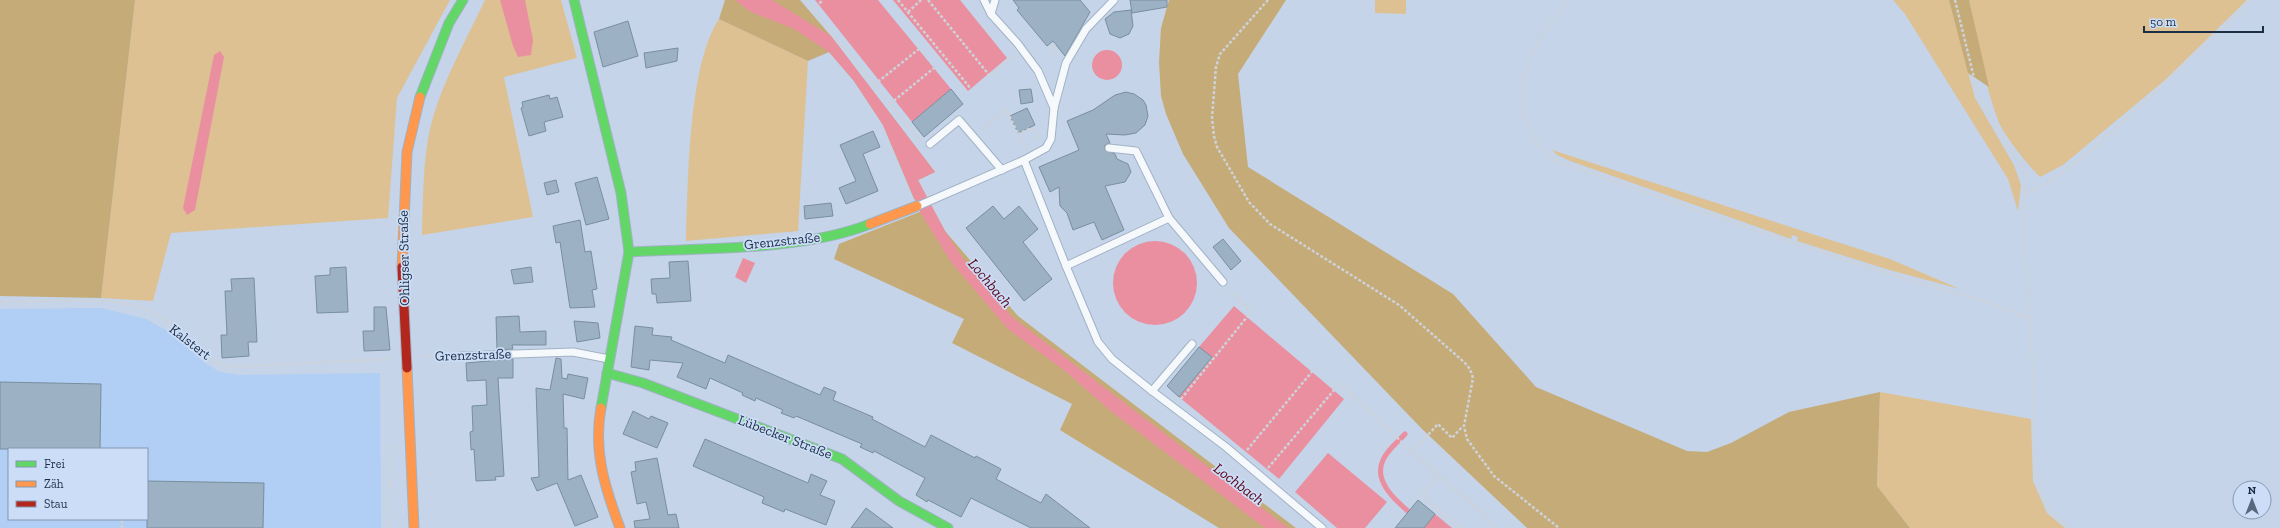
<svg xmlns="http://www.w3.org/2000/svg" width="2280" height="528" font-family="'Zilla Slab',serif">
<rect width="100%" height="100%" fill="#c5d4e8"/>
<path fill="#b1cef4" fill-rule="evenodd" d="M101,308L146,319L171,333L205,363L220,372L239,375L380,373L381,528H0V309ZM9,449H147V519H9Z"/>
<g fill="#ddc193">
<path d="M135,0H450L397,98L388,218L171,233L153,301L101,298Z"/>
<path d="M485,0H561L577,58L504,77L533,217L422,235C423,203 423,159 430,129C441,84 465,42 485,0Z"/>
<path d="M1375,0H1406V14L1375,13Z"/>
<path d="M1893,0H1949L1975,98L2014,165L2021,185L2018,211L2008,179L1905,14Z"/>
<path d="M1969,0H2247L2165,80L2063,165L2040,177C2028,166 2006,137 1999,123C1984,85 1978,40 1969,0Z"/>
<path d="M719,19L808,61L798,231L686,241C688,184 688,65 719,19Z"/>
<path d="M1552,150L1890,259L1960,289L1886,269L1797,241L1798,237L1792,235L1791,239L1570,161L1557,155Z"/>
<path d="M1880,392L2031,419L2033,481L2047,513L2065,528H1910L1877,486Z"/>
</g>
<g fill="#c4ab78">
<path d="M0,0H135L101,298L0,296Z"/>
<path d="M725,0H800L831,36L935,172L918,180L925,194L914,199L883,125L854,81L829,52L808,61L719,19Z"/>
<path d="M1169,0H1286L1238,74L1248,167L1453,294L1536,387L1687,451L1707,452L1731,443L1789,412L1880,392L1877,486L1910,528H1527L1422,429L1229,228L1183,154L1166,114L1161,96L1159,62L1161,28Z"/>
<path d="M1949,0H1969L1989,87L1968,73Z"/>
<path d="M932,207L945,231L1018,316L1296,528H1219L1060,430L1072,404L952,343L964,319L834,259L839,244Z"/>
</g>
<g fill="#ea8f9f">
<path d="M500,0H525L533,40L531,55L518,57L513,46Z"/>
<path d="M735,0H772L831,36L935,172L918,180L945,231L962,257L1012,317L1288,528H1265L1112,412L1065,371L1008,329L951,262L920,212L883,125L854,81L829,52L794,29L751,12Z"/>
<path d="M815,0H878L951,89L912,122Z"/>
<path d="M893,0H960L1007,58L968,91Z"/>
<circle cx="1107" cy="65" r="15"/>
<path d="M220,51L224,57L195,210L187,215L183,208L214,55Z"/>
<circle cx="1155" cy="283" r="42"/>
<path d="M743,258L755,263L746,283L735,277Z"/>
<path d="M1234,306L1344,399L1279,479L1179,397L1212,358L1199,347Z"/>
<path d="M1328,453L1387,502L1365,528H1337L1295,492Z"/>
<path d="M1435,514L1452,528H1424Z"/>
</g>
<g fill="none" stroke-linecap="round" stroke-linejoin="round">
<path stroke="#ea8f9f" stroke-width="5" d="M1405,434C1399,441 1387,450 1383,460C1373,481 1395,500 1409,512"/>
</g>
<g fill="#9cb1c3" stroke="#788f9f">
<path d="M1013,0H1080L1090,12L1065,56L1053,41L1047,46L1017,10L1019,8Z"/>
<path d="M1130,0H1167V7L1132,13Z"/>
<path d="M1131,10L1133,26L1129,34L1120,38L1110,34L1105,19L1114,12Z"/>
<path d="M628,21L638,56L603,67L594,32Z"/>
<path d="M678,48L677,61L646,68L644,53Z"/>
<path d="M951,89L963,104L924,137L912,122Z"/>
<path d="M1031,89L1033,102L1021,104L1019,90Z"/>
<path d="M1126,92L1134,94L1143,100L1146,105L1148,116L1145,125L1136,133L1125,135L1106,134L1110,143L1105,145V150L1115,154L1117,159L1128,164L1131,172L1125,182L1105,186L1124,230L1102,240L1094,222L1073,230L1067,213L1060,206L1059,187L1050,192L1039,167L1079,150L1067,121L1093,110L1115,95Z"/>
<path d="M549,95L550,99L557,97L563,117L544,122L546,131L529,136L521,108L523,107L522,102Z"/>
<path d="M1027,108L1035,125L1018,133L1010,116Z"/>
<path d="M873,131L880,147L863,154L878,191L846,204L839,188L856,181L840,145Z"/>
<path d="M597,177L609,219L586,225L575,183Z"/>
<path d="M556,180L559,192L547,195L544,183Z"/>
<path d="M831,203L833,216L805,219L804,206Z"/>
<path d="M993,206L1004,219L1019,206L1038,229L1023,242L1052,279L1024,301L966,228Z"/>
<path d="M580,220L585,252L591,251L597,289L592,290L595,307L570,308L560,242L556,243L553,226Z"/>
<path d="M1223,239L1241,261L1231,270L1213,247Z"/>
<path d="M688,261L691,301L657,303L656,294H652L651,279L670,278L669,262Z"/>
<path d="M346,267L348,312L317,313L315,276L330,275V268Z"/>
<path d="M531,267L533,282L514,284L511,270Z"/>
<path d="M254,278L257,342H248L249,356L222,358L221,335H227L225,291H232L231,279Z"/>
<path d="M374,307H386L390,350L364,351L363,331H374Z"/>
<path d="M519,316L520,332L546,331V345H512L513,349L497,350L496,317Z"/>
<path d="M574,321L598,323L600,338L577,342Z"/>
<path d="M635,326L653,328L652,335L672,337L671,340L725,363L728,355L820,395L824,387L836,392L833,400L873,417L872,419L925,447L931,435L975,458L976,456L1001,469L996,479L1041,503L1046,494L1090,528H1031L971,498L961,517L928,500L927,502L916,495L925,478L874,451L873,453L860,447L862,444L796,416L794,418L781,413L783,410L756,398L755,401L742,395L743,393L710,378L706,389L677,377L683,363L650,360L649,370L631,367Z"/>
<path d="M1199,347L1212,357L1179,397L1167,386Z"/>
<path d="M556,358L561,359L562,378L567,379L568,374L588,378L584,399L563,394L564,428H567L568,480L581,475L598,517L575,526L557,483L537,491L531,478L539,477L536,388L550,390Z"/>
<path d="M513,359V378H498L504,476L495,477L496,480L476,481L474,449L471,450L470,432L473,431L472,406L487,405L486,380L467,381L466,363Z"/>
<path d="M0,382L101,384L100,449H0Z"/>
<path d="M633,411L649,419L651,416L668,423L657,448L623,434Z"/>
<path d="M705,439L808,483L811,474L827,481L820,495L835,501L826,525L785,509L784,512L762,503L764,497L693,466Z"/>
<path d="M657,458L668,515L676,514L679,528H635L634,521L650,519L646,502L637,504L631,472L636,471L635,462Z"/>
<path d="M147,481L264,483L263,528H147Z"/>
<path d="M1418,500L1435,514L1424,528H1395Z"/>
<path d="M866,508L893,528H851Z"/>
</g>
<g fill="none" stroke-linecap="round" stroke-linejoin="round">
<defs>
<g id="lane">
<path d="M984,0L991,14"/>
<path d="M995,0L991,14L1018,44L1038,71L1054,108"/>
<path d="M930,144L959,120L1002,170"/>
<path d="M1024,160L1046,148L1051,139L1054,108L1066,63L1086,29L1114,0"/>
<path d="M918,206L1024,160L1066,266L1169,218L1136,151L1109,148"/>
<path d="M1169,218L1223,282"/>
<path d="M1066,266L1098,342L1112,359L1152,391L1192,344"/>
<path d="M460,356L573,352L609,359"/>
<path d="M1152,391L1226,447L1322,528"/>
</g>
<g id="fast">
<path d="M574,0L621,193L629,252L601,408"/>
<path d="M420,97L449,23L463,0"/>
<path d="M629,252C702,248 802,251 870,224"/>
<path d="M607,373L643,383L842,459L899,501L948,528"/>
</g>
<g id="slow">
<path d="M870,224L917,206"/>
<path d="M402,267L407,152L420,97"/>
<path d="M407,368L414,528"/>
<path d="M601,408C593,451 605,488 620,528"/>
</g>
<path id="jam" d="M402,267L407,368"/>
</defs>
<use href="#lane" stroke="#a2b2c5" stroke-width="9"/>
<use href="#fast" stroke="#a2b2c5" stroke-width="11"/>
<use href="#slow" stroke="#a2b2c5" stroke-width="11"/>
<use href="#jam" stroke="#a2b2c5" stroke-width="11"/>
<g stroke="#ced2d9" stroke-width="2.5" stroke-dasharray="3 2" stroke-linecap="butt">
<path d="M805,0L921,142"/>
<path d="M898,0L971,89"/>
<path d="M928,0L990,76L1014,55"/>
<path d="M1268,0L1220,54L1216,67L1212,118L1214,136L1217,147L1249,202L1270,224L1399,305L1464,362L1470,369L1473,378L1464,426L1467,439L1494,476L1559,528"/>
<path d="M1569,0C1525,45 1498,114 1555,161L1778,238L1892,275L1984,301L2028,318"/>
<path d="M1955,0L1979,98L2026,174L2024,233L2033,373L2035,469L2042,497L2057,518L2069,528"/>
<path d="M812,10L823,0"/>
<path d="M908,12L921,0"/>
<path d="M1055,44L1051,47L1059,55"/>
<path d="M874,85L919,49"/>
<path d="M890,104L934,68"/>
<path d="M982,130L1006,109L1018,134"/>
<path d="M1025,148L1018,134L1029,129H1034L1039,138"/>
<path d="M2026,193C2064,178 2096,146 2126,119C2168,80 2210,40 2251,0"/>
<path d="M0,302C34,302 114,296 143,308C168,319 190,342 211,359L220,364L234,367L388,359"/>
<path d="M423,357L450,356"/>
<path d="M1181,399L1251,312L1230,290"/>
<path d="M1247,450L1315,368"/>
<path d="M1412,452L1486,516L1495,528"/>
<path d="M1268,468L1340,383L1412,452L1438,424L1452,438L1463,426"/>
<path d="M1438,475L1421,496L1461,528"/>
<path d="M122,528V519"/>
<path d="M389,528L390,445"/>
</g>
<use href="#lane" stroke="#f6f9fc" stroke-width="7"/>
<use href="#fast" stroke="#63d668" stroke-width="9"/>
<use href="#slow" stroke="#ff974d" stroke-width="9"/>
<use href="#jam" stroke="#b3261e" stroke-width="9"/>
</g>
<g text-anchor="middle" dominant-baseline="central" stroke-width="3.5" stroke-linejoin="round" paint-order="stroke">
<g font-size="14" fill="#1c2e45" stroke="#ccdef7">
<text transform="translate(782 241) rotate(-6)">Grenzstraße</text>
<text transform="translate(404 258) rotate(-91)">Ohligser Straße</text>
<text transform="translate(190 342) rotate(38)">Kalstert</text>
<text transform="translate(473 355) rotate(-2)">Grenzstraße</text>
<text transform="translate(785 437) rotate(21)">Lübecker Straße</text>
</g>
<g font-size="15" font-style="italic" fill="#590017" stroke="#ccdef7">
<text transform="translate(990 283) rotate(50)">Lochbach</text>
<text transform="translate(1239 484) rotate(37)">Lochbach</text>
</g>
</g>
<rect x="8" y="448" width="140" height="72" fill="#ccdef7" stroke="#8698b0"/>
<rect x="16" y="461" width="20" height="6" fill="#63d668" stroke="#8698b0"/>
<text x="44" y="468" font-size="12" fill="#1c2e45">Frei</text>
<rect x="16" y="481" width="20" height="6" fill="#ff974d" stroke="#8698b0"/>
<text x="44" y="488" font-size="12" fill="#1c2e45">Zäh</text>
<rect x="16" y="501" width="20" height="6" fill="#b3261e" stroke="#8698b0"/>
<text x="44" y="508" font-size="12" fill="#1c2e45">Stau</text>
<g transform="translate(2252 500)"><circle r="19" fill="#ccdef7" stroke="#8698b0"/>
<path d="M0-3L7 15L0 10L-7 15Z" fill="#57687e"/>
<text y="-6" font-size="11" font-weight="bold" text-anchor="middle" fill="#1c2e45">N</text>
</g>
<path d="M2144 26v6h119v-6" fill="none" stroke="#1c2e45" stroke-width="2"/>
<text x="2150" y="26" font-size="12" fill="#1c2e45" stroke="#ccdef7" stroke-width="3" paint-order="stroke">50 m</text>
</svg>
